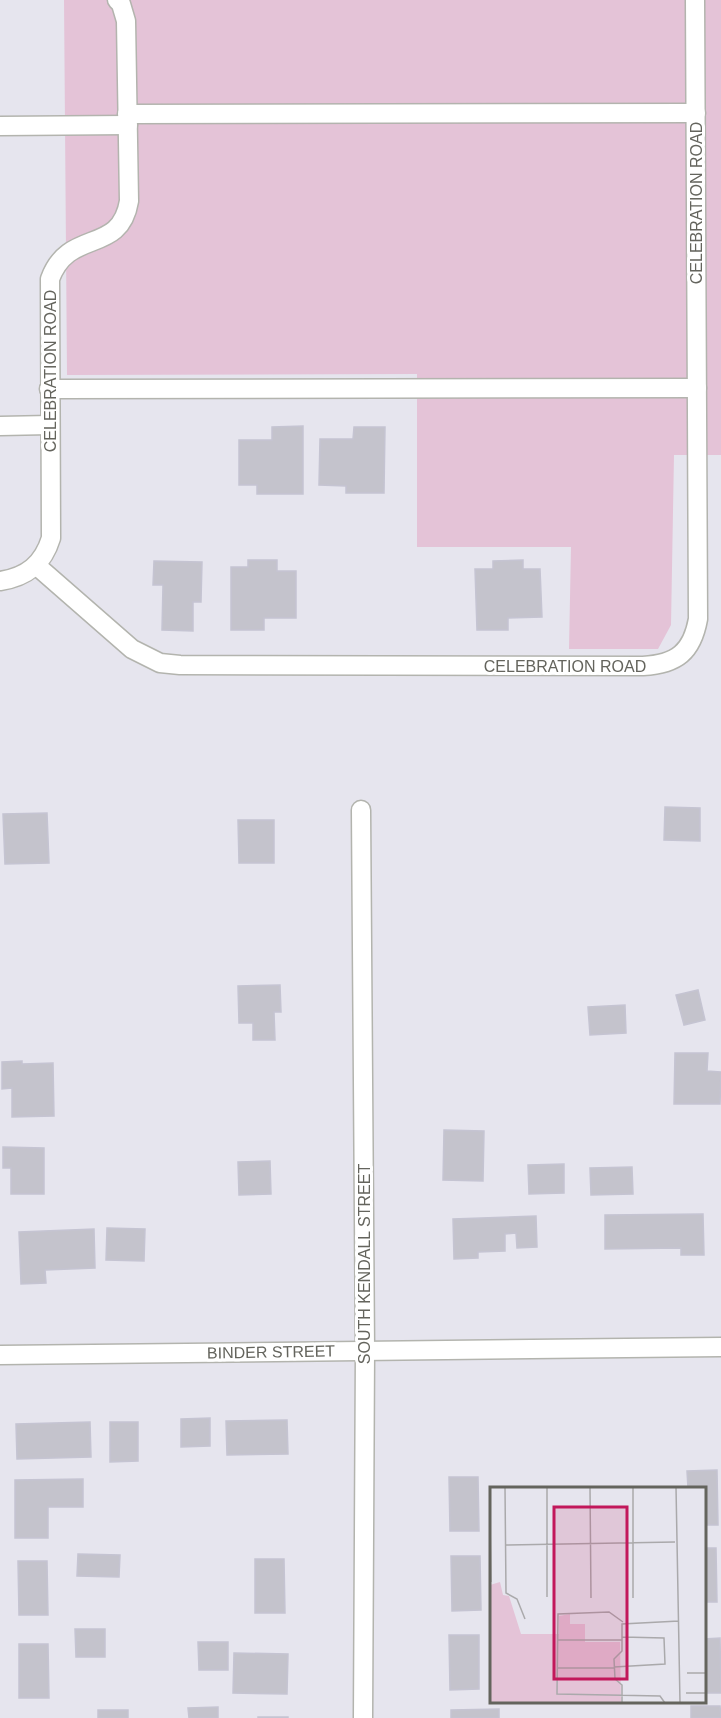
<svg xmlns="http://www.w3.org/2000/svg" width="721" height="1718" font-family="Arial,sans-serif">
<rect width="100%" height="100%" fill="#e6e5ee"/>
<path fill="#e4c3d7" d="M64,0H721V455H674L671,625L658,649H569L571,547H417V374L67,375Z"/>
<g fill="#c4c3cc" stroke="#c5c4d2" stroke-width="1.5">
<path d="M303,426V494H257V485H239V440H272V427Z"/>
<path d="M354,427H385L384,493H346V486L319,485L320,439H353Z"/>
<path d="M248,560H277V571H296V618H264V630H231V567H248Z"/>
<path d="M523,560V569H540L542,617L508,618V630H477L475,569H493V561Z"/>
<path d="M154,561L202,562L201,602H193V631L162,630L163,585H153Z"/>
<path d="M665,807L700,808V841L664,840Z"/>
<path d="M47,813L49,863L5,864L3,814Z"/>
<path d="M238,820H274V863H239Z"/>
<path d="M280,985L281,1012H274L275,1040H253V1023H239L238,986Z"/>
<path d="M698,990L705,1020L684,1025L676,995Z"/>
<path d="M625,1005L626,1033L590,1035L588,1007Z"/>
<path d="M675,1053H708L707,1071L721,1072L720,1104H674Z"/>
<path d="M22,1061V1064L53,1063L54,1116L12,1117V1088L2,1089V1062Z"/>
<path d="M444,1130L484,1131L483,1181L443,1180Z"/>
<path d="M3,1147L44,1148V1194H11V1168H3Z"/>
<path d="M270,1161L271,1194L239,1195L238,1162Z"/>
<path d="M564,1164V1193L529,1194L528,1165Z"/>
<path d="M632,1167L633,1194L591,1195L590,1168Z"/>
<path d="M703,1214L704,1255H681V1248L605,1249V1215Z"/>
<path d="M536,1216L537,1247L517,1248L516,1233L505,1234V1251L478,1252V1258L454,1259L453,1219Z"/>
<path d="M107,1228L145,1229L144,1261L106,1260Z"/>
<path d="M94,1229L95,1268L45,1270L46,1283L21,1284L19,1232Z"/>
<path d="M210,1418V1446L181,1447V1419Z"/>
<path d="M287,1420L288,1454L227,1455L226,1421Z"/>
<path d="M90,1422L91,1457L17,1459L16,1424Z"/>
<path d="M110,1422H138V1461L110,1462Z"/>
<path d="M717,1470L718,1525H704V1488H688L687,1471Z"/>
<path d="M449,1477H478L479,1531H450Z"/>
<path d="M83,1479V1507H48V1538H15V1480Z"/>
<path d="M704,1548H716L717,1602H704Z"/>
<path d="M78,1554L120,1555L119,1577L77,1576Z"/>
<path d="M451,1556H480L481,1610L452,1611Z"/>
<path d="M255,1559H284L285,1613H255Z"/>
<path d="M18,1561H47L48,1615H19Z"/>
<path d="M75,1629H105V1657H76Z"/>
<path d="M449,1635H479V1689L450,1690Z"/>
<path d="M720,1638L721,1693H704V1639Z"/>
<path d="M198,1642H228V1670H199Z"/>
<path d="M19,1644H48L49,1698H19Z"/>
<path d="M234,1653L288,1654L287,1694L233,1693Z"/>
<path d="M691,1706H720L721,1718H691Z"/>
<path d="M218,1707V1718H189L188,1708Z"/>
<path d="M499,1709V1718H451V1710Z"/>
<rect x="98" y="1710" width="30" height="8"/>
<rect x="258" y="1717" width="30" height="1"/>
</g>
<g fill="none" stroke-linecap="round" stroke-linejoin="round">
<defs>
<g id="street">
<path d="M127,114L696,113"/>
<path d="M0,126L128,125"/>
<path d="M49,389L697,388"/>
<path d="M0,426L50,425"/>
<path d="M37,566L132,649L160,663L180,665L643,666C677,664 692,652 698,619L695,0"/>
<path d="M0,581C27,577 43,564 51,538L50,279C69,227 120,256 129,201L126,21L121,4L117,0"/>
<path d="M361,810L365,1351L363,1718"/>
<path d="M0,1355L721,1347"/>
</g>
</defs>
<use href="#street" stroke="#b3b4ae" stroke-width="21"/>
<use href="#street" stroke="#fff" stroke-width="18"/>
</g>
<g text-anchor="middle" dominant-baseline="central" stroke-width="6" stroke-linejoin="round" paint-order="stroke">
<g font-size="16" fill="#64645d" stroke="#fff">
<text transform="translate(696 203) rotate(-90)">CELEBRATION ROAD</text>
<text transform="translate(50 371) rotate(-90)">CELEBRATION ROAD</text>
<text x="565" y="666">CELEBRATION ROAD</text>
<text transform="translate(364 1264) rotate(-90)">SOUTH KENDALL STREET</text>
<text transform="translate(271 1352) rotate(-1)">BINDER STREET</text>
</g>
</g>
<g transform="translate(490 1487)">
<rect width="216" height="216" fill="#e6e5ee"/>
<path d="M10,95L13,108L19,109L31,147H69V129L80,127V137H95V155H130L131,216H0V98Z" fill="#e4c3d7"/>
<path fill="none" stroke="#aaa9ab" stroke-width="1.5" d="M15,0L16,106L27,112L35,132M57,0V110M100,0L101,111M143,0V111M186,0L190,216M0,34L1,95M15,58L185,55M133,135L119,125L68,127L67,207L170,209L175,216M67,153H132M124,180L175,177L174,151L132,150M67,181H124M197,186H216M196,206H216M132,216V198L125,192L124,172L132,164V137L189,134"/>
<path fill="#c2185b" fill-opacity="0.15" stroke="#c2185b" stroke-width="3" d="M64,20H137V192H64Z"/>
<rect width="216" height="216" fill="none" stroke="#64645d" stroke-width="3"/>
</g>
</svg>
